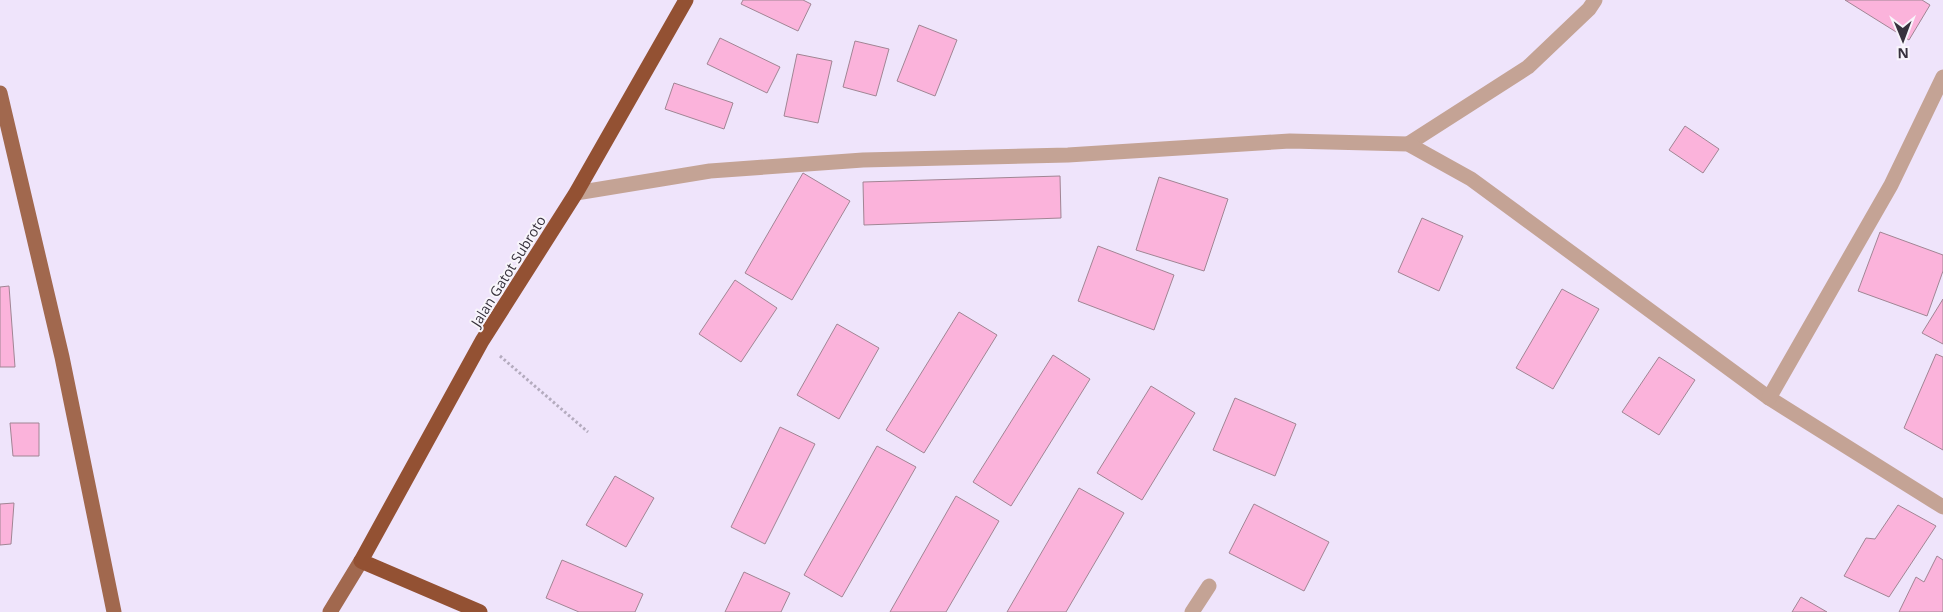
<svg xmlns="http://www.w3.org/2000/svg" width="1943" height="612" font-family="'Open Sans',sans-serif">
<rect width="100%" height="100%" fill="#efe4fb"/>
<g fill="#fbb3db" stroke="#a18594">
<path d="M743,0H803L811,4L798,31L741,4Z"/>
<path d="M1845,0H1922L1930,5L1909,40Z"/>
<path d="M919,25L957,40L935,96L897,81Z"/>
<path d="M720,38L780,67L767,93L707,64Z"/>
<path d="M855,41L889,49L876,96L843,87Z"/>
<path d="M797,54L832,61L818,123L784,116Z"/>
<path d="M674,83L733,103L724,129L665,109Z"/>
<path d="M1685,126L1719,149L1703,173L1669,150Z"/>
<path d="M803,173L850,201L792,300L745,273Z"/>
<path d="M1060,176L1061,218L864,225L863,182Z"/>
<path d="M1159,177L1228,199L1204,271L1136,250Z"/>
<path d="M1422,218L1463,236L1439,291L1398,272Z"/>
<path d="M1880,232L1943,255V271L1927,316L1858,291Z"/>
<path d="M1098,246L1174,275L1154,330L1078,301Z"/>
<path d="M735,280L777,308L741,362L699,334Z"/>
<path d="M9,286L15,367H0V287Z"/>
<path d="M1562,289L1599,309L1553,389L1516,368Z"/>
<path d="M1943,299V344L1922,333Z"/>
<path d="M959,312L997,335L924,453L886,430Z"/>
<path d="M837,324L879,348L839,419L797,395Z"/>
<path d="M1936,354L1943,357V450L1904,428Z"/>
<path d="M1053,355L1090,379L1011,506L973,482Z"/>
<path d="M1659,357L1695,380L1659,435L1622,412Z"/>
<path d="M1151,386L1195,413L1142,500L1097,473Z"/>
<path d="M1235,398L1296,424L1275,476L1213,450Z"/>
<path d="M10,423H39V456H13Z"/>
<path d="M780,427L815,444L765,544L731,527Z"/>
<path d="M877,446L916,467L842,597L804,575Z"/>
<path d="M615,476L654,498L626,547L586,525Z"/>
<path d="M1079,488L1124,513L1066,612H1007Z"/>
<path d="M956,496L999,521L946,612H890Z"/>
<path d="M14,503L11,544L0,545V504Z"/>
<path d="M1254,504L1329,542L1304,591L1229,553Z"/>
<path d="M1898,505L1936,526L1889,597L1844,576L1866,538L1875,539Z"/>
<path d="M1937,556L1943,560V612H1899L1916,577L1924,582Z"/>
<path d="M562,560L643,594L635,612H579L546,598Z"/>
<path d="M744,572L790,593L781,612H725Z"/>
<path d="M1801,597L1827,612H1792Z"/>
</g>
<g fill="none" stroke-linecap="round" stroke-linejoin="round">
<path stroke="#b4abbe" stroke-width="3" stroke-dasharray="2.5 2.5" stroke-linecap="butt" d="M500,356L588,432"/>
<g stroke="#c4a395" stroke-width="15">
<path d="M1408,144L1528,67L1589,9L1595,0"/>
<path d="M576,193L710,171L863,160L1068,155L1290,141L1408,144L1471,179L1769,398L1943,507"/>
<path d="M1769,398L1891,185L1943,77"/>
<path d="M1192,612L1209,586"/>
</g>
<g stroke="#a1684e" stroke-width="15">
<path d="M0,93L62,357L114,612"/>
<path d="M330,612L361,561"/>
</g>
<path stroke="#935133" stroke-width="15" d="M480,612L361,561L482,341L576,193L686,0"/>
</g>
<g text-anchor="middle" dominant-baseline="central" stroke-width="4" stroke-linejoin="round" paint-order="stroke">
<g font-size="14" fill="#37323d" stroke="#f8f5fb">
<text transform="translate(508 271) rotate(-58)">Jalan Gatot Subroto</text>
</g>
</g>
<g transform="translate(1903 40) rotate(179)" stroke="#f8f5fb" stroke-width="4" paint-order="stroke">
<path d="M0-4L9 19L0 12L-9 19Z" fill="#37323d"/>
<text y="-8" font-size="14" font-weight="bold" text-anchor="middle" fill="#37323d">N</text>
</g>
</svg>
